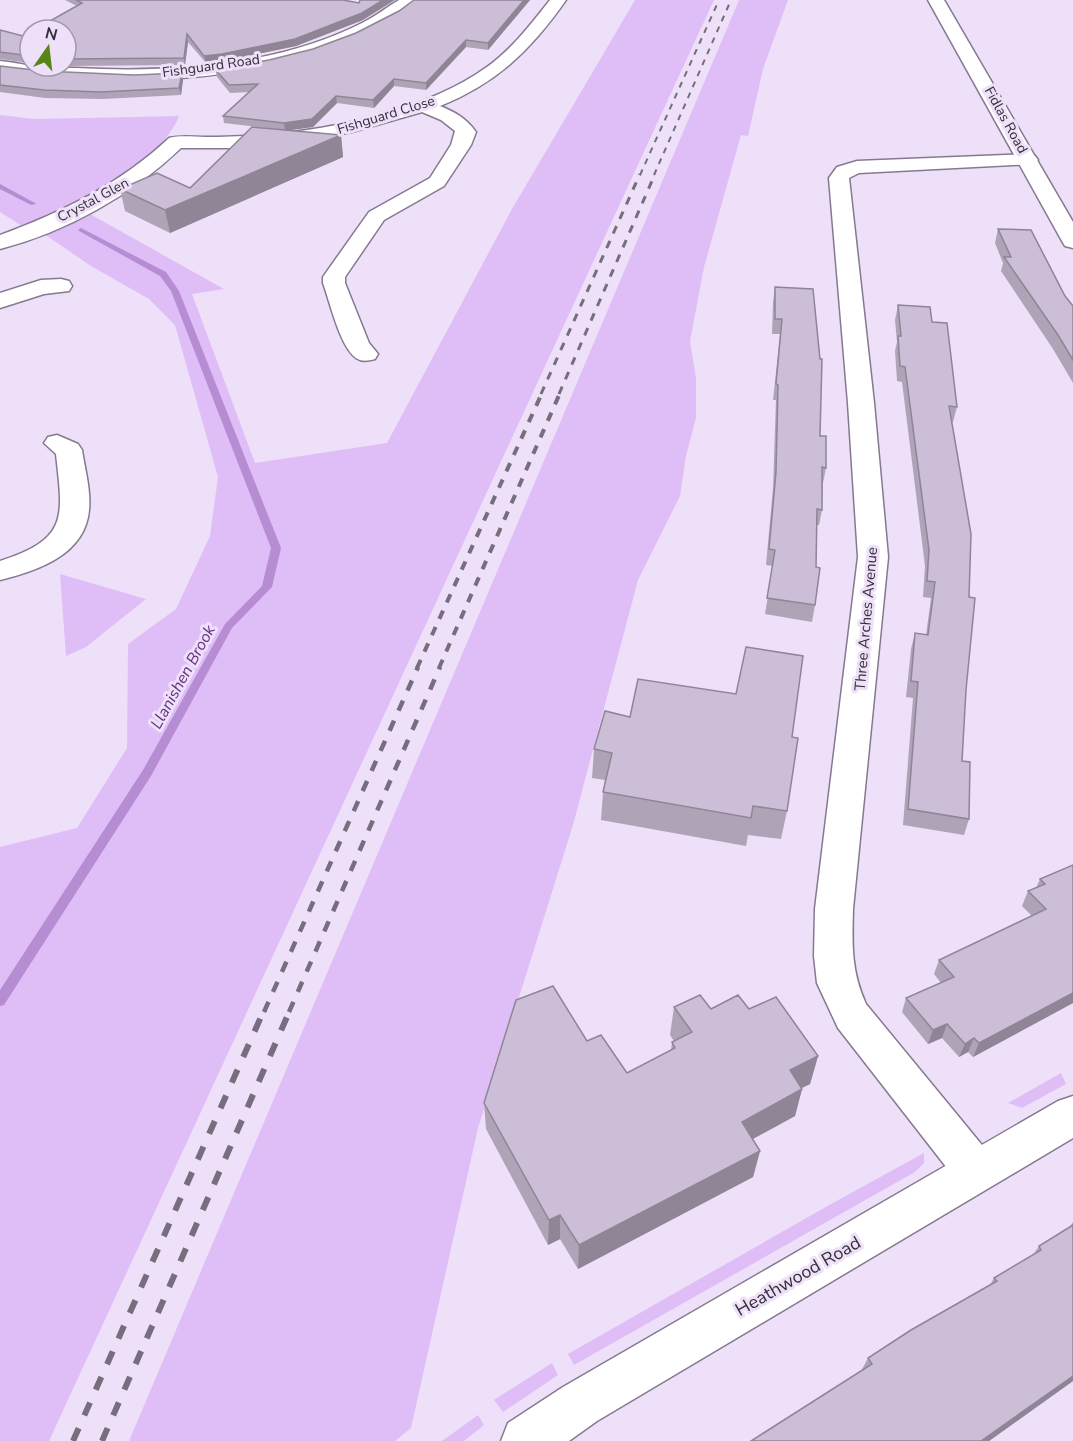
<svg xmlns="http://www.w3.org/2000/svg" width="1073" height="1441" font-family="'Nunito Sans',sans-serif">
<rect width="100%" height="100%" fill="#eee0f9"/>
<g fill="#dfbef8">
<path d="M635,0H714L49,1441H0V847L77,828L127,748L128,644L176,609L210,536L218,477L175,325L149,299L91,266L44,234L90,214L224,289L192,294L255,463L387,443L512,209Z"/>
<path d="M739,0H788L763,69L748,136L741,135L704,267L690,341L696,378V418L686,456L680,496L638,580L573,825L478,1128L411,1428L395,1441H129Z"/>
<path d="M0,115L34,119L179,116C160,166 69,207 22,226L0,212Z"/>
<path d="M60,574L146,599L86,647L66,656Z"/>
<path d="M1061,1073L1066,1084L1022,1108L1008,1103Z"/>
<path d="M924,1153V1163L915,1172L574,1365L568,1354L831,1204Z"/>
<path d="M552,1363L558,1375L503,1412L494,1400Z"/>
<path d="M478,1415L484,1425L464,1441H442Z"/>
</g>
<g fill="none" stroke-linecap="round" stroke-linejoin="round">
<g fill="#b68dd2" fill-rule="evenodd">
<path d="M0,184L35,203L36,204L31,205L0,189Z"/>
<path d="M81,228L166,272L179,291L281,548L272,587L232,628L151,776L4,1005L0,1006V990L143,770L225,624L262,586L271,548L171,291L160,276L79,231L78,230Z"/>
</g>
<defs>
<g id="minor">
<path d="M399,0H418C407,15 374,30 356,38C244,85 119,87 0,71V61C10,62 22,64 30,66C44,69 62,68 76,68C171,73 279,66 364,22C376,16 387,7 399,0Z"/>
<path d="M550,0H566C531,50 497,83 440,106C455,112 466,118 476,132L471,145L444,186L384,220L345,277V283L369,343L378,354L375,359C368,361 362,362 356,358C340,347 330,302 323,283V277L369,212L430,178L451,145L455,131L441,120L422,112L352,132L294,143L236,148H181C132,195 66,232 0,249V235C63,212 120,184 169,138C181,135 193,137 206,137C225,137 245,136 265,135C336,129 429,109 487,67C512,49 531,24 550,0Z"/>
<path d="M1028,154L1035,156L1038,160L1035,164L859,173L849,178L874,403L888,557L853,909C852,945 851,971 866,1004L991,1156L998,1171L991,1186L976,1192L961,1186L838,1028L817,983L814,956L815,909L858,557L848,403L829,178L837,167L857,161Z"/>
<path d="M61,279L69,281L72,286L69,291L44,294L0,308V293L41,280Z"/>
<path d="M57,435L78,444L82,450C85,470 91,490 89,510C85,555 37,571 0,580V561C69,539 63,517 56,454L44,443L48,437Z"/>
</g>
<g id="tertiary">
<path d="M928,0H944L1073,222V248L1065,246L1062,241Z"/>
<path d="M1073,1096V1138L597,1421L569,1441H501L508,1423L563,1387L1058,1101Z"/>
</g>
</defs>
<use href="#minor" stroke="#85798f" stroke-width="3"/>
<use href="#tertiary" stroke="#85798f" stroke-width="3"/>
<use href="#minor" fill="#fff" fill-rule="evenodd"/>
<use href="#tertiary" fill="#fff" fill-rule="evenodd"/>
<g stroke="#766d7d" stroke-width="2" stroke-dasharray="6 6" stroke-linecap="butt">
<path d="M640,175L719,0"/>
<path d="M654,175L731,0"/>
</g>
<g stroke="#766d7d" stroke-width="3" stroke-dasharray="8 8" stroke-linecap="butt">
<path d="M541,394L640,174"/>
<path d="M559,394L655,174"/>
</g>
<g stroke="#766d7d" stroke-width="4" stroke-dasharray="9 9" stroke-linecap="butt">
<path d="M417,668L542,393"/>
<path d="M439,668L560,393"/>
</g>
<g stroke="#766d7d" stroke-width="4.5" stroke-dasharray="11 11" stroke-linecap="butt">
<path d="M264,1012L418,667"/>
<path d="M289,1012L440,667"/>
</g>
<g stroke="#766d7d" stroke-width="6" stroke-dasharray="14 14" stroke-linecap="butt">
<path d="M73,1441L264,1010"/>
<path d="M102,1441L290,1010"/>
</g>
</g>
<g fill="#afa3b8">
<path d="M65,0H343L359,3L363,20L296,46L223,61L206,63L188,42L185,65L66,66V30L77,6Z"/>
<path d="M414,0H530L488,50L466,47L426,90L394,86L374,108L337,103L313,127L286,130L341,135L343,157L170,233L125,211L120,189L190,188L275,129L224,123L223,116L249,92L230,93L217,77L215,69L269,60L313,49L356,33L399,11Z"/>
<path d="M0,30L23,36L30,32V63L0,59Z"/>
<path d="M0,66L43,71L183,80L181,95L103,99L45,98L0,92Z"/>
<path d="M998,229L1065,296L1073,306V383L1053,349L1001,271L1003,263L995,243Z"/>
<path d="M775,287L820,436L826,468L823,483L822,510L819,525H817L815,605L812,622L765,614L773,566L766,565L773,488L776,400H773L780,334H772L773,302Z"/>
<path d="M898,305L932,322L957,407L953,422H952L966,690L962,761L969,819L964,835L903,825L913,698L906,697L911,649L915,633L926,635L931,598L923,597L925,566L902,382L897,381L895,351L897,342L895,320Z"/>
<path d="M792,737L787,811L781,839L748,835L746,846L601,820L603,792L605,780L592,778L594,749Z"/>
<path d="M1073,865V1003L973,1057L968,1052L959,1057L942,1038L928,1044L902,1012L906,998L941,983L934,974L939,960L1032,916L1022,906L1028,891L1036,888L1040,879Z"/>
<path d="M674,1007L749,1009L818,1056L810,1084L802,1088V1089L795,1116L753,1139L760,1151L753,1177L578,1269L560,1239L548,1245L486,1129L484,1103L587,1041L627,1073L671,1050L672,1042L674,1041L670,1035Z"/>
<path d="M1073,1222V1381L989,1441H751L861,1371L868,1358L990,1285L994,1278L1033,1255L1039,1246L1070,1227Z"/>
</g>
<g fill="#8f8596">
<path d="M383,0H395L363,20L296,46L223,61L206,63L204,56Z"/>
<path d="M524,0H530L488,50V43Z"/>
<path d="M187,34L188,42L185,65L184,58Z"/>
<path d="M466,40V47L426,90V83Z"/>
<path d="M182,73L183,80L181,95L179,88Z"/>
<path d="M394,79V86L374,108L373,100Z"/>
<path d="M336,96L337,103L313,127L285,131L284,123Z"/>
<path d="M341,135L343,157L170,233L165,210Z"/>
<path d="M1073,993V1003L973,1057L979,1043Z"/>
<path d="M947,1024L942,1038L928,1044L933,1030Z"/>
<path d="M974,1038L968,1052L959,1057L965,1044Z"/>
<path d="M818,1056L810,1084L783,1097L790,1070Z"/>
<path d="M802,1089L795,1116L736,1148L742,1122Z"/>
<path d="M760,1151L753,1177L578,1269L579,1245Z"/>
<path d="M560,1215V1239L548,1245L549,1220Z"/>
<path d="M1073,1376V1381L989,1441H981Z"/>
</g>
<g fill="#ccbed6" stroke="#8f8596" stroke-width="1.5">
<path d="M76,0H343L359,3L360,0H383L362,13L295,39L222,54L204,56L187,34L184,58L66,59V30H34L82,3Z"/>
<path d="M414,0H524L488,43L466,40L426,83L394,79L373,100L336,96L312,119L284,123L223,116L258,84L229,85L215,69L269,60L313,49L356,33L399,11Z"/>
<path d="M0,30L23,36L30,32V56L0,52Z"/>
<path d="M0,66L43,71L134,75L182,73L179,88L101,92L44,90L0,85Z"/>
<path d="M252,127L341,135L165,210L120,189L157,173L190,188Z"/>
<path d="M998,229L1031,230L1065,296L1073,306V360L1058,335L1004,257H1011Z"/>
<path d="M775,287L813,289L820,359H822L820,436H826V468L822,467V510L817,509L816,567L820,568L815,605L767,598L775,550L769,549L776,472L778,385L776,384L782,319H775Z"/>
<path d="M898,305L930,307L932,322L947,323L957,407L949,406L971,534L969,597L975,598L966,690L962,761L970,762L969,819L908,809L918,682L911,681L915,633L928,635L935,582L927,581L929,550L905,367L900,366L898,336H901Z"/>
<path d="M746,647L803,656L792,737L798,738L787,811L753,806L751,818L603,792L612,753L594,749L605,711L630,717L638,679L736,694Z"/>
<path d="M1073,865V993L979,1043L974,1038L965,1044L947,1024L933,1030L906,998L954,977L939,960L1046,909L1028,891L1045,884L1040,879Z"/>
<path d="M553,986L587,1041L601,1035L627,1073L675,1048L672,1042L692,1032L674,1007L700,995L711,1009L738,995L749,1009L776,997L818,1056L790,1070L802,1089L742,1122L760,1151L579,1245L560,1215L549,1220L484,1103L516,1000Z"/>
<path d="M1073,1225V1376L981,1441H751L872,1364L868,1358L911,1330L997,1281L994,1278L1041,1250L1039,1246Z"/>
</g>
<g text-anchor="middle" dominant-baseline="central" stroke-width="6" stroke-linejoin="round" paint-order="stroke">
<g font-size="14" fill="#342e38" stroke="#eee0f9">
<text transform="translate(211 66) rotate(-8)">Fishguard Road</text>
<text transform="translate(386 115) rotate(-17)">Fishguard Close</text>
<text transform="translate(1006 120) rotate(61)">Fidlas Road</text>
<text transform="translate(93 200) rotate(-28)">Crystal Glen</text>
</g>
<g font-size="15" fill="#342e38" stroke="#eee0f9">
<text transform="translate(866 619) rotate(-85)">Three Arches Avenue</text>
</g>
<g font-size="16" font-style="italic" fill="#633082" stroke="#eee0f9">
<text transform="translate(183 677) rotate(-61)">Llanishen Brook</text>
</g>
<g font-size="18" fill="#342e38" stroke="#eee0f9">
<text transform="translate(798 1276) rotate(-30)">Heathwood Road</text>
</g>
</g>
<g transform="translate(48 48) rotate(14)"><circle r="28" fill="#eee0f9" stroke="#a499ac" stroke-width="1.5"/>
<path d="M0-4.5L10 22L0 15L-10 22Z" fill="#578616"/>
<text y="-9" font-size="16" font-weight="bold" text-anchor="middle" fill="#342e38">N</text>
</g>
</svg>
